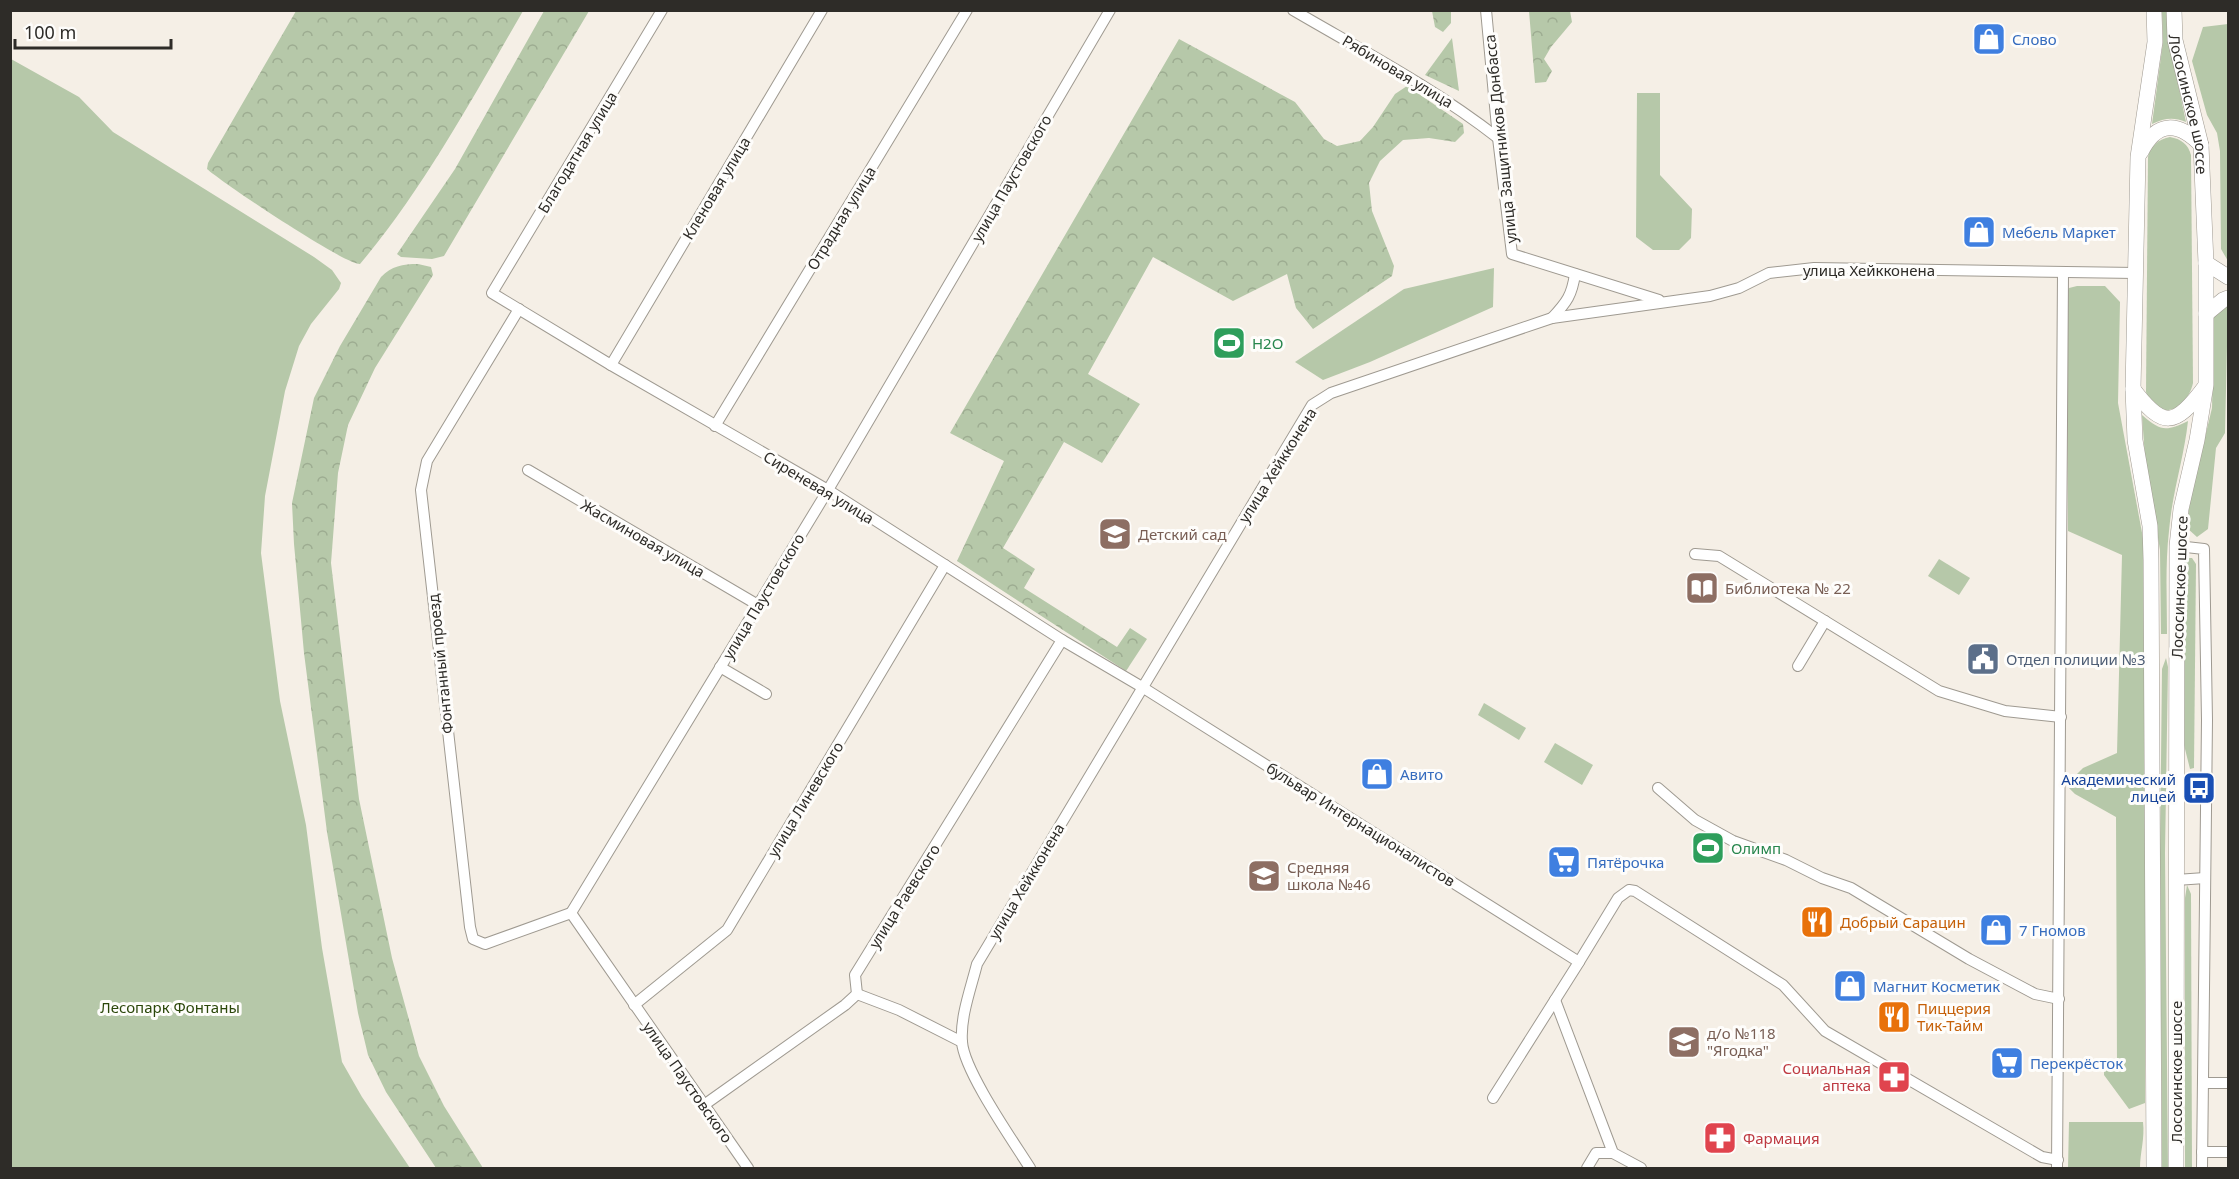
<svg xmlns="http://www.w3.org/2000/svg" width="2239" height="1179" font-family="'Noto Sans',sans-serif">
<defs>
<pattern id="forest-crowns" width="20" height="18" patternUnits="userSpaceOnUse" patternTransform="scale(1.5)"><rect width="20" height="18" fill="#b6c8a9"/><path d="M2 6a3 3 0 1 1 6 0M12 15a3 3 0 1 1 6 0" fill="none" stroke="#9dac91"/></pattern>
</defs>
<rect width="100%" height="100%" fill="#f5efe6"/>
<g fill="#b6c8a9">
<path d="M2162,11H2168L2169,41L2186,122C2173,117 2165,118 2152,124L2163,42Z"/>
<path d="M2228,24V261L2221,249L2220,151L2217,133L2207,115L2192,61L2203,27Z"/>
<path d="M11,59L79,97L113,132L314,257L332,270L341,283L339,289L311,324L299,346L285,391L265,496L261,553L280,701L306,825L322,948L342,1062L362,1097L410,1168H11Z"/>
<path d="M1637,93H1660V175L1692,209L1691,238L1679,250H1653L1636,237Z"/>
<path d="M2170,137C2181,139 2188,144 2191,155L2193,383C2187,410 2158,423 2146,392L2148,157C2150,146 2159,139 2170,137Z"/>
<path d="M1494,268L1493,307L1370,362L1323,380L1295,362L1404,289Z"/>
<path d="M2077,286H2105L2120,302L2118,403L2145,549V1103L2129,1109L2104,1075V1067L2117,1066L2116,817L2075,794L2066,785L2083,768L2117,753L2122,555L2068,531L2067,292L2069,288Z"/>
<path d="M2228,303L2225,433L2216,448L2208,529L2197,537L2187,528L2190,500L2212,408L2214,317Z"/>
<path d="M2142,415C2161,431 2165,432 2188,421C2184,458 2172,493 2169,531C2165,565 2167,600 2167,634H2161L2160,550L2145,458Z"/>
<path d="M2187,558H2192L2196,564L2194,768L2190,769L2184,745V565Z"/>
<path d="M1939,559L1970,578L1959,595L1928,576Z"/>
<path d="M2166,658L2168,667L2165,853L2168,1168H2162L2160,854L2162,669Z"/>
<path d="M1484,703L1526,728L1519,740L1478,715Z"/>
<path d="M1555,743L1593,765L1582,785L1544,762Z"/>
<path d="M2187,885L2191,894L2192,1168H2185V898Z"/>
<path d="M2069,1122H2143C2145,1138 2140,1153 2140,1168H2068Z"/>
</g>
<g fill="url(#forest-crowns)">
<path d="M296,11H523C473,97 424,188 360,264C345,265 224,184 207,169L208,163Z"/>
<path d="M544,11H589L444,256L432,259L401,257L397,254L455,169Z"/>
<path d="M1432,11H1451V23L1443,32L1435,27Z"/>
<path d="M1529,11H1570L1572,22L1551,47L1544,59L1552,71L1546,82L1535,83Z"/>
<path d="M1452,38L1459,91L1425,75Z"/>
<path d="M1179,39L1295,102L1324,139L1337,146L1360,141L1373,127L1395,94L1407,86L1463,124L1464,133L1455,142L1429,138L1403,140L1380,161L1369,183L1372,211L1394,266L1392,276L1313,329L1296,308L1287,274L1233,301L1153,257L1088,374L1140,404L1102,463L1064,442L1003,548L1035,569L1024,588L1117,647L1130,628L1147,639L1126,671L957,561L1004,461L950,433Z"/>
<path d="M418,264L431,267L433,275L375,368L348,425L338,473L331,563L359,799L392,958L419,1056L444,1106L483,1168H436L386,1092L368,1055L358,1013L327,832L304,653L294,544L292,503L314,398L340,346L381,277C392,266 402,264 418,264Z"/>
</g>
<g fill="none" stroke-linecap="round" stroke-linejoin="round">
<defs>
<g id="street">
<path d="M662,10L492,293L611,365L828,490L1062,640L1142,687L1579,962L1493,1098"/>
<path d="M1293,10C1363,51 1434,88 1498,138"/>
<path d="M1486,10L1498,138L1512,254L1659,300"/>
<path d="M519,309L427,461L421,490L470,927L473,939L485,944L571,913"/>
<path d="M1552,318C1567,302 1572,295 1575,274"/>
<path d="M611,365L822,10"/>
<path d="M715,426L967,10"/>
<path d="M528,470L758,605"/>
<path d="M2177,546L2204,549L2207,720L2202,1168"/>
<path d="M1695,554L1719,556L1939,691L2005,711L2061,717"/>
<path d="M1798,666L1825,621"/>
<path d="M720,667L766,694"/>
<path d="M1658,788L1695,820L1733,841L1786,860L1822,878L1851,888L1969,959L2035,994L2059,999"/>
<path d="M2176,880L2205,878"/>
<path d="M571,913L828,490L1110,10"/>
<path d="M571,913L748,1168"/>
<path d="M1579,962L1618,898L1629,890L1635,891L1783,985L1825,1031L2042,1157L2058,1160"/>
<path d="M857,994L899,1010L962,1042"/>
<path d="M1555,1000L1613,1153L1641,1168"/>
<path d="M634,1005L727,930L945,565"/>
<path d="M2203,1083H2228"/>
<path d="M704,1105L845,1005L857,994L855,975L1062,640"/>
<path d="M2202,1152H2228"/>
<path d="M1030,1168C1013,1141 964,1071 962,1042C960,1017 971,988 977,964L1312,405L1331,393L1552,318L1710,296L1739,288L1769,273L1814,268L2136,273"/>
<path d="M1587,1168L1596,1153H1613"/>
<path d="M2057,1168L2063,272"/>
</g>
<g id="secondary">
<path id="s1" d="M2174,10L2175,40L2201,145L2206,263V385L2197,440L2181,509L2177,546L2176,1168"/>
<path d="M2141,152C2157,120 2179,122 2201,145"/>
<path d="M2206,263L2228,277"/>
<path d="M2206,314L2223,300L2228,298"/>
<path d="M2133,389C2163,429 2175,427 2204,388"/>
<path d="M2154,1168L2151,560L2150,526L2135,440L2133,389L2138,157L2155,42L2154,10"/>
</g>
</defs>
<use href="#street" stroke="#9f9a91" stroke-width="12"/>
<use href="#secondary" stroke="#9f9a91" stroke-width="16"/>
<use href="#street" stroke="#fff" stroke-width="10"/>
<use href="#secondary" stroke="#fff" stroke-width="15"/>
</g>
<defs>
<symbol id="shop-square" viewBox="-11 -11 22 22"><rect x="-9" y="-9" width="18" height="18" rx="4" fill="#3f7fe0" stroke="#fefdfb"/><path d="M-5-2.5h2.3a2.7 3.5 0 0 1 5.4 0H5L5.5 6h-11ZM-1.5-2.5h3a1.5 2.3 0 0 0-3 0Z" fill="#fff"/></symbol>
<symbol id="stadium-square" viewBox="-11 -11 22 22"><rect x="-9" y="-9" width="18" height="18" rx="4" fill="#2e9e5b" stroke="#fefdfb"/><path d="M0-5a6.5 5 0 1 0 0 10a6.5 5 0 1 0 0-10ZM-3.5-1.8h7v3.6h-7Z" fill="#fff"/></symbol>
<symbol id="school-square" viewBox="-11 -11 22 22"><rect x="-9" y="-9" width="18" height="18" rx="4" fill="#8d6e63" stroke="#fefdfb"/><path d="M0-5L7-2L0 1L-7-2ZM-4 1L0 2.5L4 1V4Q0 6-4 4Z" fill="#fff"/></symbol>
<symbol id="library-square" viewBox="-11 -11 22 22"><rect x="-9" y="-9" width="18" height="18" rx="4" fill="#8d6e63" stroke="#fefdfb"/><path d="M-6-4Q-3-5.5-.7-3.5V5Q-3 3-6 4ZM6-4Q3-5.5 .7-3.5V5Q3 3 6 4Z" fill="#fff"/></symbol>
<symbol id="civic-square" viewBox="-11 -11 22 22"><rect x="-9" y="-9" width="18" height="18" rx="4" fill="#5c6f8a" stroke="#fefdfb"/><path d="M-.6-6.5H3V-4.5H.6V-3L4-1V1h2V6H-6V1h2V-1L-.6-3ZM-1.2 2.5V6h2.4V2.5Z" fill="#fff"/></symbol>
<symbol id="bus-square" viewBox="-11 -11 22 22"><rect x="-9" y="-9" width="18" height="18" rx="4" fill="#1a4fb4" stroke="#fefdfb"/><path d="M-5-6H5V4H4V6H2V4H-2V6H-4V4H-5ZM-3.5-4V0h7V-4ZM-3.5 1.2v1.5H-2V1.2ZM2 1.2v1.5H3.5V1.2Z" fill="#fff"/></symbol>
<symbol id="supermarket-square" viewBox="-11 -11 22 22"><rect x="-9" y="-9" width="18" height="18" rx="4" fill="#3f7fe0" stroke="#fefdfb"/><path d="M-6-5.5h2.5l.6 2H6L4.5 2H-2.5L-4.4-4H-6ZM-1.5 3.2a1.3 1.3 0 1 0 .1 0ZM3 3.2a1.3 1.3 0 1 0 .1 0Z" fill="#fff"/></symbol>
<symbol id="restaurant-square" viewBox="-11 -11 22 22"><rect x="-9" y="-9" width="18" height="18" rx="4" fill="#e8710a" stroke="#fefdfb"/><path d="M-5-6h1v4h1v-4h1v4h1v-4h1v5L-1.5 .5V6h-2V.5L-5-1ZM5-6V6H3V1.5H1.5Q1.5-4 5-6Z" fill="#fff"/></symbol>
<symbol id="pharmacy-square" viewBox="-11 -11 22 22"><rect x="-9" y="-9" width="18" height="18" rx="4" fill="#e0444e" stroke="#fefdfb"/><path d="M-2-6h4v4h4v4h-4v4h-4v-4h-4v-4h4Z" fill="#fff"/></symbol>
</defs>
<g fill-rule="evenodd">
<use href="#shop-square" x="1970" y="20" width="38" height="38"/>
<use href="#shop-square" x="1960" y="213" width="38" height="38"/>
<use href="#stadium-square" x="1210" y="324" width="38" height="38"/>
<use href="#school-square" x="1096" y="515" width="38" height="38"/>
<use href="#library-square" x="1683" y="569" width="38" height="38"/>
<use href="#civic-square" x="1964" y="640" width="38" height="38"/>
<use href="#shop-square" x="1358" y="755" width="38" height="38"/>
<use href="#bus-square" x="2180" y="769" width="38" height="38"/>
<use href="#stadium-square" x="1689" y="829" width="38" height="38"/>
<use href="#supermarket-square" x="1545" y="843" width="38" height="38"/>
<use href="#school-square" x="1245" y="857" width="38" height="38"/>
<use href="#restaurant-square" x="1798" y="903" width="38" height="38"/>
<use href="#shop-square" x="1977" y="911" width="38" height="38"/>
<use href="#shop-square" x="1831" y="967" width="38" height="38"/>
<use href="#restaurant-square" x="1875" y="998" width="38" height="38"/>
<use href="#school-square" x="1665" y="1023" width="38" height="38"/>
<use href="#supermarket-square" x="1988" y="1044" width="38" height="38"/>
<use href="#pharmacy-square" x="1875" y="1058" width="38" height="38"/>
<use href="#pharmacy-square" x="1701" y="1119" width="38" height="38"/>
</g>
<g text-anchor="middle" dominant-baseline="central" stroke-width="6" stroke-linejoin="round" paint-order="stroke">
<g font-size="15" fill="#366cbe" stroke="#fefdfb" text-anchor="start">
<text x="2012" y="39">Слово</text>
<text x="2002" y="232">Мебель Маркет</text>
<text x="1400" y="774">Авито</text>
<text x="1587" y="862">Пятёрочка</text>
<text x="2019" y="930">7 Гномов</text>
<text x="1873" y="986">Магнит Косметик</text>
<text x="2030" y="1063">Перекрёсток</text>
</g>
<g font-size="15" fill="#2e2c28" stroke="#fefdfb">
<text transform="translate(1398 71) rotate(31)">Рябиновая улица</text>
<text stroke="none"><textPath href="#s1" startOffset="96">Лососинское шоссе</textPath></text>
<text transform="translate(1500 139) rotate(-96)">улица Защитников Донбасса</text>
<text transform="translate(577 152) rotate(-59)">Благодатная улица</text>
<text transform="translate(1011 178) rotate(-60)">улица Паустовского</text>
<text transform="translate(716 188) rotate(-59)">Кленовая улица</text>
<text transform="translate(841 218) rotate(-59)">Отрадная улица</text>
<text x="1869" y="270">улица Хейкконена</text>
<text transform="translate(1277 465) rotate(-58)">улица Хейкконена</text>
<text transform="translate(819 487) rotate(31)">Сиреневая улица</text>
<text transform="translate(643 538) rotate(30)">Жасминовая улица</text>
<text transform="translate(2179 587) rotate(-88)">Лососинское шоссе</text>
<text transform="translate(763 596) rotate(-59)">улица Паустовского</text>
<text transform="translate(440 664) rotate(-96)">Фонтанный проезд</text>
<text transform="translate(805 799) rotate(-59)">улица Линевского</text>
<text transform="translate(1361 824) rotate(32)">бульвар Интернационалистов</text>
<text transform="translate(1026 881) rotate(-59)">улица Хейкконена</text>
<text transform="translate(904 896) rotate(-58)">улица Раевского</text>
<text transform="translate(2176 1072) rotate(-90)">Лососинское шоссе</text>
<text transform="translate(688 1082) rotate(55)">улица Паустовского</text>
</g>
<g font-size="15" fill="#27864d" stroke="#fefdfb" text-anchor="start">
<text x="1252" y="343">H2O</text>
<text x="1731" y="848">Олимп</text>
</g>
<g font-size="15" fill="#785e54" stroke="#fefdfb" text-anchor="start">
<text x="1138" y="534">Детский сад</text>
<text x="1725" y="588">Библиотека № 22</text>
<text x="1287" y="867">Средняя<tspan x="1287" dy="17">школа №46</tspan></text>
<text x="1707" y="1033">д/о №118<tspan x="1707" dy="17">"Ягодка"</tspan></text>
</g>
<g font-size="15" fill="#4e5e75" stroke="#fefdfb" text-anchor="start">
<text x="2006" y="659">Отдел полиции №3</text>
</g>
<g font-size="15" fill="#164399" stroke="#fefdfb" text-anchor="end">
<text x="2176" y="779">Академический<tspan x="2176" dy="17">лицей</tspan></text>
</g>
<g font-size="15" fill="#c56008" stroke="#fefdfb" text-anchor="start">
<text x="1840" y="922">Добрый Сарацин</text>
<text x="1917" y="1008">Пиццерия<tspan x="1917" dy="17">Тик-Тайм</tspan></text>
</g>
<g font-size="15" fill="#2b470a" stroke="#fefdfb">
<text x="170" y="1007">Лесопарк Фонтаны</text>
</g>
<g font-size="15" fill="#be3a42" stroke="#fefdfb" text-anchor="end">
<text x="1871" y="1068">Социальная<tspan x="1871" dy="17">аптека</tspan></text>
<text x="1743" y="1138" text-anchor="start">Фармация</text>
</g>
</g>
<rect width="2239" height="1179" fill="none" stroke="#2e2c28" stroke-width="24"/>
<path d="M15 39v9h156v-9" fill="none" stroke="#2e2c28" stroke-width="3"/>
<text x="24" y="39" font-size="18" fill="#2e2c28" stroke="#fefdfb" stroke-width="4.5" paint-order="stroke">100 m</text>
</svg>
